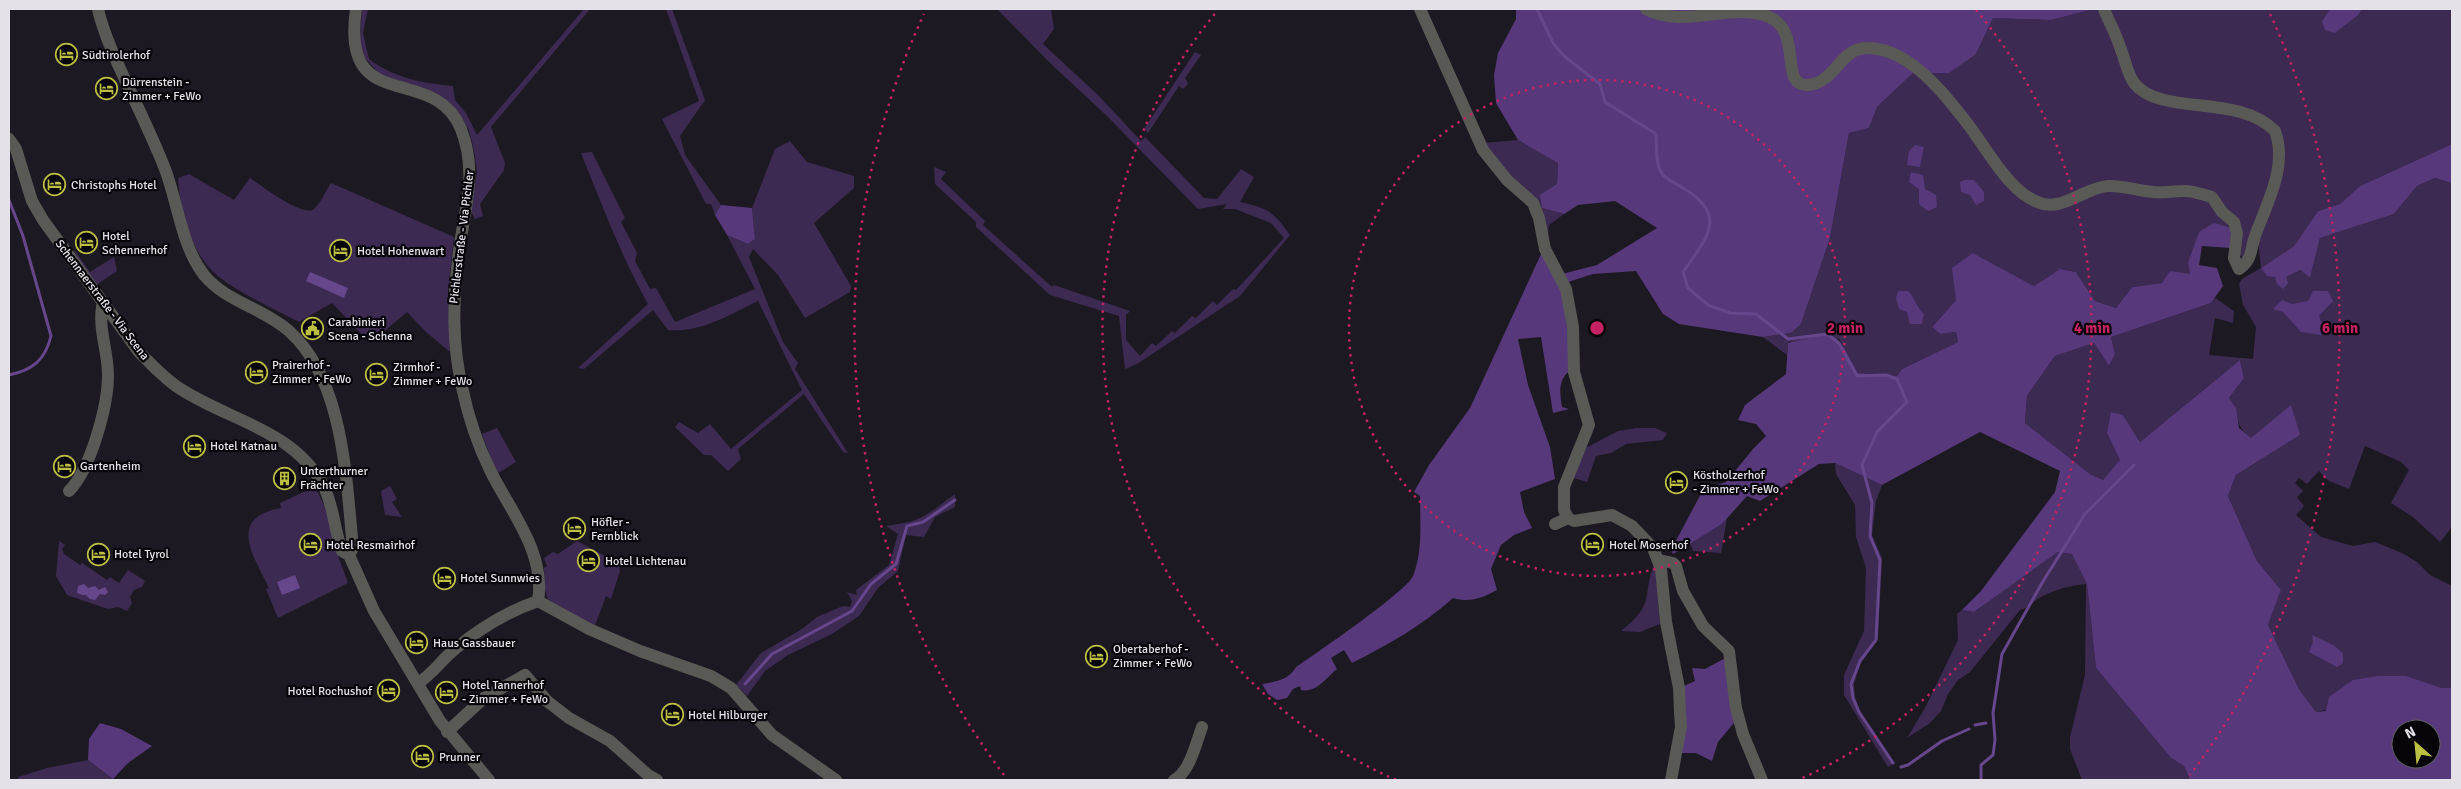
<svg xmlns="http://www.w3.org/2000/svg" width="2461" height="789" font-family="Signika,sans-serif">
<rect width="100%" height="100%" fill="#1d1922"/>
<g fill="#3c2a53">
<path d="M362,9H368L363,33L369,59C394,78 422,83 453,86L455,100L466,113L477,135L584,9H590L491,127L505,163L504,170L480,204L483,216L475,219L467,204H472L477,172L474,150L469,130L457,111L382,77L359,51Z"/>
<path d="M666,9H672L705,100L680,136L685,155L721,205L715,215L711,204H706L662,119L699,101Z"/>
<path d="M997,9H1051L1054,29L1043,44L1099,96L1141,141L1145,137L1204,198L1217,199L1241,169L1254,177L1240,202C1268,208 1274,212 1290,235L1240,296L1137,364L1125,369L1119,316L1050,295L976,227V222L935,184L934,167L946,172L941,179L985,221L983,225L1052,287L1054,285L1130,311L1126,315V340L1140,356L1152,343L1156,346L1172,331L1175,333L1192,316L1196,318L1213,301L1217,305L1233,289L1236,290L1284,238L1271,223L1235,209H1223L1227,204L1198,209L1107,116L1050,63Z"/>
<path d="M2094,9H2330L2322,21L2359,14L2362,9H2452V144L2360,186L2340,204L2318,211L2294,246L2261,268L2286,277L2302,270L2310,278L2320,238L2394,214L2417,186L2435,178L2452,183V527L2440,542L2413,517L2391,503L2409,470L2401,462L2365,446L2349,489L2329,481L2319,471L2307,484L2299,478L2295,483L2303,491L2297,497L2304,506L2296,515L2321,537L2353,546L2375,542L2402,553L2417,562L2430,575L2452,586V688H2441L2316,712L2299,689L2268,625L2281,590L2257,561L2228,496L2236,475L2300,435L2250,438C2233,423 2241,415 2229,398L2244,378L2240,360L2140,442L2123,415L2107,433L2121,460L2103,480L2090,474L2025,423L2027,396L2055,356L2094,343L2109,366L2115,354L2111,337L2211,303L2215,298L2234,311L2233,323L2215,318L2209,355L2253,359L2256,327L2243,305L2239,284L2242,279L2261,268L2258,238L2244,258L2230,248L2199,232L2190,274L2162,283L2132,287L2116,308L2095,301L2076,272L2060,269L2034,286L1973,253L1956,300L1932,327L1940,334L1956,332L1958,342L1902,369L1897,376L1858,373L1839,339L1788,342L1787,355L1763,337L1791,333L1801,324L1830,238L1849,133L1869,128L1877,107L1913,73L1976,54L1993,18L2051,20Z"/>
<path d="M1195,52L1201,55L1185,78L1188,84L1183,89L1179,86L1148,133L1144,129Z"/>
<path d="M1518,140L1558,162L1557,185L1542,208L1564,214L1549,225L1548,234L1483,143Z"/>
<path d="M790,141L807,162L854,176V188L814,223L851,286L850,292L805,318L778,275L753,249L749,257L783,342L798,363L795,369L848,453L843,452L804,394L738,449L741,459L728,471L711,455H704L675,427L679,422L698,433L710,424L731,449L802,390L758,301C729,315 701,333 668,330L653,310L584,369L578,368L648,304C621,256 602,205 581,153L592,152L625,218L621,222L637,253L635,261L650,289L656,288L675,322L755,289L727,235L748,244L755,239L752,208L775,149Z"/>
<path d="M189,174L234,200L250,178C260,185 303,218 314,209C321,203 326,190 331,183L454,237L448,290L450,352L426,332L407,312L370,343L332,303L299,322C271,307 242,295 218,276C191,255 180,209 178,178Z"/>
<path d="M75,251L90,272L114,257L117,271L96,285L72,253Z"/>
<path d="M497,428L516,462L497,474L482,434Z"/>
<path d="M1636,428H1655L1667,433L1663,440L1626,444L1611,453L1596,456L1587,482L1571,477L1582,450L1618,431Z"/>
<path d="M1835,463L1882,485L1876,501L1872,535L1882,558L1878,639L1861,662L1854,684L1855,697L1860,711L1895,763L1888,767L1844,695V675L1864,631L1866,568L1856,537L1855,505L1836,474Z"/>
<path d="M390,486L397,499L392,502L402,517L385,515L381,491Z"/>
<path d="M315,487L327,511L333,542L348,583L278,618L266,589L269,588C254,556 226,518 281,508L280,503Z"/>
<path d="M955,494V507L935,517L924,537L906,535L898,571L878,588L859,616L832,634L788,655L765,671L747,696L736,685L761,653L802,629L817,617L843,606L850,607L852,601L847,592L857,595L856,590L889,565L898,534L886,526C924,521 926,515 955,494Z"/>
<path d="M1727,518L1721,553L1693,551L1691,545L1685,546L1722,524Z"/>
<path d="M59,541L65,545L62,549L64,554L80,565L82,563L107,580L110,577L119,583L128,570L145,581L142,587L134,590L130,597L132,603L127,611L118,607L108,609L67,595L56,576Z"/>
<path d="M577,541L618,563L620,571L611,599L606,596L593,631L548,599L545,590L544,568L547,566L544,558L553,552L558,554Z"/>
<path d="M2058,552L2073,554L2087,584L2096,668L2171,758L2184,766L2190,780H2082L2070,749V737L2085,675L2086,584C2072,585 2057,589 2043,596C2034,600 2030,607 2020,610L1970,672L1958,680L1948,694L1941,711L1930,723L1907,738L1925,708L1958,640L1957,614L1962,610L1974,612Z"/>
<path d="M1655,562L1660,624L1640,632L1621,631C1657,603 1641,596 1655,562Z"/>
<path d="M88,760L113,779L19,780L18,777L47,768Z"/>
</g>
<g fill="#57387b" fill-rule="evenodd">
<path d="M1516,9H2094L2051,20L1993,18L1976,54L1949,73H1913L1877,107L1869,128L1849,133L1830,238L1801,324L1791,333L1763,337L1679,324L1663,314L1636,271L1593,274L1568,282L1562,274L1597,265L1657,228L1615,201L1578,205L1564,214L1542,208L1540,195L1557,184L1558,163L1518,140L1496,103L1494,75L1498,53L1516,19Z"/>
<path d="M2330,9H2362L2359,14L2335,33L2325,30L2322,21Z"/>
<path d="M2452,144V183L2435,178L2417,186L2394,214L2320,238L2310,278L2301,270L2286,277L2288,283L2283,289L2277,284L2275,277L2267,276L2261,268L2294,246L2318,211L2340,204L2360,186Z"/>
<path d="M1915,145L1924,147L1920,167L1907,165L1909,151Z"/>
<path d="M1911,172L1923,175L1925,189L1936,195L1937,207L1928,211L1919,204V189L1909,182Z"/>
<path d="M1965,180H1974L1984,192V201L1976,205L1970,195L1961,192L1960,182Z"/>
<path d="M721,205L752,208L755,239L748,244L727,235L715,215Z"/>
<path d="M2214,223L2231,228L2230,248L2202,246L2199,265L2217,268L2223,286L2211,303L2111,337L2115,354L2109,366L2094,343L2055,356L2027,396L2025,423L2090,474L2103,480L2120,460L2107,433L2111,412L2123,415L2140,442L2240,360L2244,378L2229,398L2236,408L2239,428L2251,438L2291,405L2300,435L2236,475L2228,496L2257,561L2281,590L2268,625L2299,689L2316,712L2326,711L2329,697L2353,680L2378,676H2406L2441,688H2452V780H2190L2184,766L2171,758L2096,668L2087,584L2072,554L2058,552L1974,612L1962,610L1981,591L2055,492L2060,471L1980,432L1882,485L1835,463L1819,464L1760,501L1747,496L1722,524L1673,554L1671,550L1703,490L1726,482L1753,449L1766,436L1756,424L1738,420L1745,405L1786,374L1788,343C1838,331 1833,328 1858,373L1897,376L1902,369L1958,342L1956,332L1940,334L1932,327L1956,300L1952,268L1973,253L2034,286L2060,269L2076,272L2095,301L2116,308L2132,287L2162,283L2170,271L2190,274L2188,263L2199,232ZM2401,729H2431V759H2401Z"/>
<path d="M1542,252L1561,286L1574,372L1567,373C1558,383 1560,394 1562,407L1569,409L1553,413L1541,337L1518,339L1528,385L1550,447L1555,479L1520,492L1524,512L1532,528L1514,535L1501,545L1491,569L1497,590C1482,598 1470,603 1453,598C1422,626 1389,644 1352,663L1344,650L1331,658L1337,669C1326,678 1317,693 1301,690L1300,686L1293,689L1287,698L1277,700L1268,694L1262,684C1275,682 1289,680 1296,667C1314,655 1407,591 1413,576C1423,550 1420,522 1420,496L1414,492L1429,465L1470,408Z"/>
<path d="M1898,291H1908C1916,299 1916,307 1924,314L1922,324H1910L1907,312L1899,309L1896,298Z"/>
<path d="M2313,291H2328L2333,301L2319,316L2322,324L2321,335L2301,332L2283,312L2273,309L2282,300L2292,304L2308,301Z"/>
<path d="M2312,635L2333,645L2343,653V663L2337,667L2309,652L2313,642Z"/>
<path d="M1729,656L1738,718L1718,742L1712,761L1696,753H1677L1679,688L1695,681L1692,668L1705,669Z"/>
<path d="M100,723L121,729L152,746L128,763L113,779L88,760L89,739Z"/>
</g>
<g fill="#66478c">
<path d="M310,272L348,288L344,298L306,281Z"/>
<path d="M295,575L300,588L282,595L277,582Z"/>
<path d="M84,584L88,588L95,586L99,590L105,587L108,592L105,595L100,594L95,600L90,599L86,595H82L77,593L78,586Z"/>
</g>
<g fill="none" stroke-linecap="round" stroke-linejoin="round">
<g stroke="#66478c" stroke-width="3">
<path d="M1537,9L1553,43L1564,56L1600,84L1605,102L1656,134C1657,146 1655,162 1661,172C1665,180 1676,183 1683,188C1729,215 1707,238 1683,272L1688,288L1708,305L1730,313L1756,314L1788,339L1827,334L1839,343L1857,376L1886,375L1897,379L1907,402L1877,432L1862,465L1872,503L1870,536L1880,560L1876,640L1860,661L1851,684L1853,698L1859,712L1893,763"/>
<path d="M9,200L23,236L51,336C45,360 33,370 9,375"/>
<path d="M745,684L772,654L852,611L871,584L896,564L907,526L923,522L955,500"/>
<path d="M1975,725L1986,723"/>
<path d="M1901,767L1908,765L1942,741L1969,729"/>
<path d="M1981,780V765L1993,755L1995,740L1993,713L2002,654L2042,583L2085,514L2134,465"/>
</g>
<g stroke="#595a55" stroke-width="12">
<path d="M98,9C102,28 109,44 117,62C133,98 151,133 165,169C178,203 181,245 204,275C226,302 263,308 289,331C344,380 346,479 353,548L349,555"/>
<path d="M356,9C340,118 434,62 461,129C479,175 463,212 458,259C453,303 452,343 462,387C468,416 478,446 491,472C511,512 546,553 538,601"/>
<path d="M1420,9L1483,150L1507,180L1533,203L1539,218L1545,249L1566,289L1573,327L1574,372L1589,425L1564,487V510L1568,518"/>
<path d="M1646,9C1684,30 1734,1 1769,17C1804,32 1778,87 1808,85C1826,84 1835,67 1847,56C1863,41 1890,50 1907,61C1931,77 1949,100 1967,123C1986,147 2009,193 2040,203C2063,211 2084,188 2108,186C2122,185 2138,191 2153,192C2163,193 2172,191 2183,191C2192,190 2203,195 2212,197L2222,212L2234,222L2237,233L2234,258L2239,269C2253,259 2250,250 2255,236C2267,203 2288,166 2275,131C2238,93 2161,117 2134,83C2127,73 2125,59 2120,47C2116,34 2109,22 2104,9"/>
<path d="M9,139L16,149L32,201L43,220L139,352C151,364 162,376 176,386C225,420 292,428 323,485C334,505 334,530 342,551L349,555L374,611L440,721L489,780"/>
<path d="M69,491C91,469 108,405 108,375C108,350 97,327 103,302"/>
<path d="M1555,524L1568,518L1574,521L1612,515L1632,526L1653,548L1661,569L1666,622L1679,688L1680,712L1681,727L1671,780"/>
<path d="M1659,560L1673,563L1676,566L1683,591L1703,626L1729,651L1736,708L1743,734L1762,780"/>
<path d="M538,601L589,629L640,651L711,676L731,688L772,735L836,780"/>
<path d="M418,683C433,674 441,660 455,649C479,629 509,611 538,601"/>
<path d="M447,732L484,698L525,675L547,701L569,718L610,741L648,775L657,780"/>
<path d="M1174,780C1190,772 1196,743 1202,727"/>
</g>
</g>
<g fill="none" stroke="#c42262" stroke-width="2.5" stroke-dasharray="2.5 5">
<circle cx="1597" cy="328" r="248"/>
<path d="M1396 780A495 495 0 0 1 1218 10M1976 10A495 495 0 0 1 1798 780"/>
<path d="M1004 775A743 743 0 0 1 924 14M2270 14A743 743 0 0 1 2190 775"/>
</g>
<defs>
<symbol id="hotel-ring" viewBox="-11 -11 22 22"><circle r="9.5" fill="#070509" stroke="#bcbf43" stroke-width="1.5"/><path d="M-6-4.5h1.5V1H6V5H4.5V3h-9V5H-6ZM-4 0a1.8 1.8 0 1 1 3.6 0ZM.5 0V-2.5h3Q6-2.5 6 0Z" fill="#bcbf43"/></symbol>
<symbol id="civic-ring" viewBox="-11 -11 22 22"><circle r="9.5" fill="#070509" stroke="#bcbf43" stroke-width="1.5"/><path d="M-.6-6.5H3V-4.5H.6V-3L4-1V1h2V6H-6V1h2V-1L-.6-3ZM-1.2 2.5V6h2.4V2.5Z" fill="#bcbf43"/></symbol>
<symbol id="building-ring" viewBox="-11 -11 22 22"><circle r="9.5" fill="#070509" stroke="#bcbf43" stroke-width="1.5"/><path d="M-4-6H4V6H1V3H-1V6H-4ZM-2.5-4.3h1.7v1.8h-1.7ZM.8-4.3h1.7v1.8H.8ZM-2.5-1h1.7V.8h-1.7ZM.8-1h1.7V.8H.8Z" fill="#bcbf43"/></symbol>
</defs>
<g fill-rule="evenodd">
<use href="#hotel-ring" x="54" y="42" width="25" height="25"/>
<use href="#hotel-ring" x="94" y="76" width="25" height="25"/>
<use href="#hotel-ring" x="42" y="172" width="25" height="25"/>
<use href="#hotel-ring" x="74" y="230" width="25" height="25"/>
<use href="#hotel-ring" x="328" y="238" width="25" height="25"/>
<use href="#civic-ring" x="300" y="316" width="25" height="25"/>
<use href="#hotel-ring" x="244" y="360" width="25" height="25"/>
<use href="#hotel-ring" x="364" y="362" width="25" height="25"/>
<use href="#hotel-ring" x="182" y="434" width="25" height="25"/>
<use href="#hotel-ring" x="52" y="454" width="25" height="25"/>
<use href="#building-ring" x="272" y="466" width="25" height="25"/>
<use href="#hotel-ring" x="1664" y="470" width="25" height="25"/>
<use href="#hotel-ring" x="562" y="516" width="25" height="25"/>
<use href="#hotel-ring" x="298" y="532" width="25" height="25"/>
<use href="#hotel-ring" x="1580" y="532" width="25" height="25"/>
<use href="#hotel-ring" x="86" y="542" width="25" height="25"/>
<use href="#hotel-ring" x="576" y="548" width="25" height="25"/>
<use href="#hotel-ring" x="432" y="566" width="25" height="25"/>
<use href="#hotel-ring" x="404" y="630" width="25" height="25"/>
<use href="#hotel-ring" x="1084" y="644" width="25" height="25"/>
<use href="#hotel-ring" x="376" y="678" width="25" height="25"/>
<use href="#hotel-ring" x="434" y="680" width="25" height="25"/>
<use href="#hotel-ring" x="660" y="702" width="25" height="25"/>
<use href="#hotel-ring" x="410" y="744" width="25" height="25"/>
</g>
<g text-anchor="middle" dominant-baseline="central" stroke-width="4.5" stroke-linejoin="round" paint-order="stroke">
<g font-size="12" fill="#e4e1e8" stroke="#070509" text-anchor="start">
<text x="82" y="55">Südtirolerhof</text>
<text x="122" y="82">Dürrenstein -<tspan x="122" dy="14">Zimmer + FeWo</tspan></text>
<text x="71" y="185">Christophs Hotel</text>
<text x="102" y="236">Hotel<tspan x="102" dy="14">Schennerhof</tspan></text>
<text x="357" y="251">Hotel Hohenwart</text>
<text x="328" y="322">Carabinieri<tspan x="328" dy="14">Scena - Schenna</tspan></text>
<text x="272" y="365">Prairerhof -<tspan x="272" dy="14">Zimmer + FeWo</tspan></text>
<text x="393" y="367">Zirmhof -<tspan x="393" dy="14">Zimmer + FeWo</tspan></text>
<text x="210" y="446">Hotel Katnau</text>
<text x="80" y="466">Gartenheim</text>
<text x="300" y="471">Unterthurner<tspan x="300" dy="14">Frächter</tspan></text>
<text x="1693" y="475">Köstholzerhof<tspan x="1693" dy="14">- Zimmer + FeWo</tspan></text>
<text x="591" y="522">Höfler -<tspan x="591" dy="14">Fernblick</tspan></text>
<text x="326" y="545">Hotel Resmairhof</text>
<text x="1609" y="545">Hotel Moserhof</text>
<text x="114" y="554">Hotel Tyrol</text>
<text x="605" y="561">Hotel Lichtenau</text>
<text x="460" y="578">Hotel Sunnwies</text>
<text x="433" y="643">Haus Gassbauer</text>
<text x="1113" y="649">Obertaberhof -<tspan x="1113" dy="14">Zimmer + FeWo</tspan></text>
<text x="462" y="685">Hotel Tannerhof<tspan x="462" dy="14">- Zimmer + FeWo</tspan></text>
<text x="372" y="691" text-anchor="end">Hotel Rochushof</text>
<text x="688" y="715">Hotel Hilburger</text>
<text x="439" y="757">Prunner</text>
</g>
<g font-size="12" fill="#e4e1e8" stroke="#070509">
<text transform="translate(462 237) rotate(-83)">Pichlerstraße - Via Pichler</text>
<text transform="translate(102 300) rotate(53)">Schennaerstraße - Via Scena</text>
</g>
</g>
<circle cx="1597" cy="328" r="8" fill="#c42262" stroke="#070509" stroke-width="2.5"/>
<g font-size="15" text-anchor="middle" font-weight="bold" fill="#c42262" stroke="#070509" stroke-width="4.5" stroke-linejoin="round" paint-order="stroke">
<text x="1845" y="333">2 min</text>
<text x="2092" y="333">4 min</text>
<text x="2340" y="333">6 min</text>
</g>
<rect width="2461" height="789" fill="none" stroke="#e4e1e8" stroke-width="20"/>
<g transform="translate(2416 744) rotate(333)"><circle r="24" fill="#070509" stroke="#5f5d62"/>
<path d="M0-4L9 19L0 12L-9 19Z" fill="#bcbf43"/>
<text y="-8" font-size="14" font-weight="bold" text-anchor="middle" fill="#e4e1e8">N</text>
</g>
</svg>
